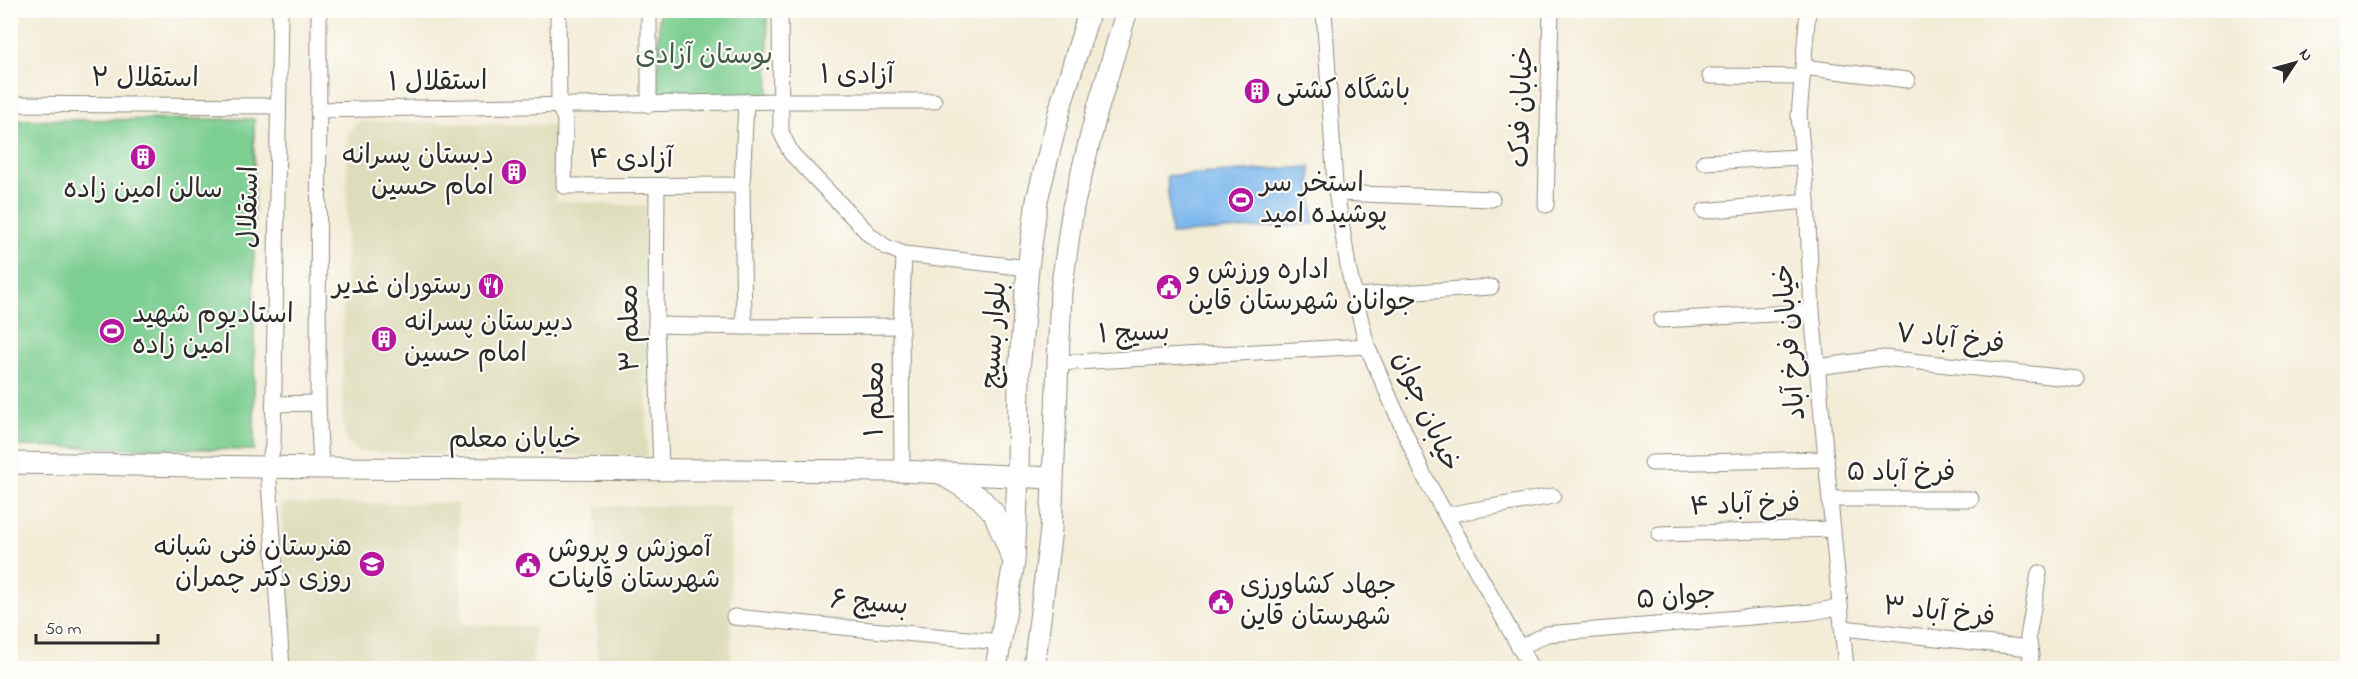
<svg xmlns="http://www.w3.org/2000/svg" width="2358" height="679" font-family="'Indie Flower','Playpen Sans Arabic',sans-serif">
<rect width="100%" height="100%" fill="#fdfcf7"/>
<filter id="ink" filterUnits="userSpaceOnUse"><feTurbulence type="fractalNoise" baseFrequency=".0167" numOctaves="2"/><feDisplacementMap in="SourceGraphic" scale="12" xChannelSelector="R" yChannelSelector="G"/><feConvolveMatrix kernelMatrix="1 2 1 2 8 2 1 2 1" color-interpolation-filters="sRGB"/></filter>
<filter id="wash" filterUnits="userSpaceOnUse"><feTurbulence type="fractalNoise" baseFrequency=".008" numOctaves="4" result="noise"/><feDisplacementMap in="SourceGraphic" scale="24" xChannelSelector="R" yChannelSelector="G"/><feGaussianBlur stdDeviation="1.35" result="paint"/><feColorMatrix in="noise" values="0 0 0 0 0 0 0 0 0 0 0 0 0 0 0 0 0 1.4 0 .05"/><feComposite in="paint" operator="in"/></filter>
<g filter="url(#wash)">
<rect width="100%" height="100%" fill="#f3ecd7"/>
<g fill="#deddbb">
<path d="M359,121L556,125V201L645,206L647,457L359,452L347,442L342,419L343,295L345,294L348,132Z"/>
<path d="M457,503L463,624L534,627L533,668H291L281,504Z"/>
<path d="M596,506H730L731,668H597Z"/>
</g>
<g fill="#7bce91" stroke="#537c5e" stroke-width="1.5">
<path d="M659,11H767L769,99L658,102Z"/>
<path d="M254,119V450L11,446V120Z"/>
</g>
<path fill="#7bb7ed" stroke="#53718c" stroke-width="1.5" d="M1310,167L1314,224L1171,234L1167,176Z"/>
</g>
<g filter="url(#ink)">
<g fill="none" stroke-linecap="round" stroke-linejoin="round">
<defs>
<g id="street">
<path d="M280,10L273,446L268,467L282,668"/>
<path d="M319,10L318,403L321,468"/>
<path d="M558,10L559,106L565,119L564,186L742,185"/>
<path d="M649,10V105"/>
<path d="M780,10L781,132L791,153L871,236L886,247L904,254L1028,268"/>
<path d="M1324,10L1335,185L1349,272L1367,346L1423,474L1531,668"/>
<path d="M1808,10L1799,116L1807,201L1812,312L1846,668"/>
<path d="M1803,67L1907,80"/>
<path d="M1710,76L1802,77"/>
<path d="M10,104L278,106"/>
<path d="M318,110L780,101H934"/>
<path d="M1704,162L1802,157"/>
<path d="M657,186L656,325L661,469"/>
<path d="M1337,193L1492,199"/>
<path d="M1546,205L1551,10"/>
<path d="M1704,211L1807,201"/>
<path d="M1356,296L1491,287"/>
<path d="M1661,320L1812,312"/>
<path d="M656,325L744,327L901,326"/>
<path d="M744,327L742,185L746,102"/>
<path d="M1057,363L1367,346"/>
<path d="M1817,367L1884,358L2077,379"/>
<path d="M273,404L318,403"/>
<path d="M1652,463L1826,459"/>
<path d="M902,471L901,326L904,254"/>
<path d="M1830,499H1971"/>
<path d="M1446,515L1553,496"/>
<path d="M1659,534L1833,529"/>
<path d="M734,617L1000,642"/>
<path d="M1843,628L2030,648"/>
<path d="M1519,648L1547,634L1812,612L1840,607"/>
<path d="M2030,668L2031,654L2028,637L2039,573"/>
</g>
<g id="secondary">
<path d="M10,463L321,468L902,471L1052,478"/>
<path d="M942,474L980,498L994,513L1012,557"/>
<path d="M996,668L1014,562L1018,477L1019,372L1028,268L1037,200L1062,101L1090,10"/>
<path d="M1034,668L1051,529L1061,291L1073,207L1097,111L1127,10"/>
</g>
</defs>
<use href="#street" stroke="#8f8c81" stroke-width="17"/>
<use href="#secondary" stroke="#8f8c81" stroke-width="23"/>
<use href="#street" stroke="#fff" stroke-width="15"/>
<use href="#secondary" stroke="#fff" stroke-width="21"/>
</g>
</g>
<defs>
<symbol id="building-disc" viewBox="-11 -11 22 22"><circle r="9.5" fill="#b5179e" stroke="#fdfcf7"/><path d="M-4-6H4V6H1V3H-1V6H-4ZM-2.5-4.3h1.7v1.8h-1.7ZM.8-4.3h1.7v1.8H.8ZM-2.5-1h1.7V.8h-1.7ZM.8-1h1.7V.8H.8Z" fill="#fff"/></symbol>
<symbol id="stadium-disc" viewBox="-11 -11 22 22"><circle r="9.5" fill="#b5179e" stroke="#fdfcf7"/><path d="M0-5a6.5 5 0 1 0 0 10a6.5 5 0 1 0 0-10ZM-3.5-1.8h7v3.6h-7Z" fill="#fff"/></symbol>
<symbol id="restaurant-disc" viewBox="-11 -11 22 22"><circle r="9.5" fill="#b5179e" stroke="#fdfcf7"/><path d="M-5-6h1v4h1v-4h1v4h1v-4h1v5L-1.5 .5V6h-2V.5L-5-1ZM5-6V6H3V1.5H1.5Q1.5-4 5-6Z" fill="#fff"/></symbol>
<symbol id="civic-disc" viewBox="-11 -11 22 22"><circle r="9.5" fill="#b5179e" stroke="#fdfcf7"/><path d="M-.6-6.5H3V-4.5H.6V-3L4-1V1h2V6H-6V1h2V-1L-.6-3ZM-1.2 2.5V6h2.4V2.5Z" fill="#fff"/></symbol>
<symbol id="school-disc" viewBox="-11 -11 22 22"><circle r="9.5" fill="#b5179e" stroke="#fdfcf7"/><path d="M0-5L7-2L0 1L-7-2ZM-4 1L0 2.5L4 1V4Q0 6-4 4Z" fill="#fff"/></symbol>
</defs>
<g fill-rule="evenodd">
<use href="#building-disc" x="1242" y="76" width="30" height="30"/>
<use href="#building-disc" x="128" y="142" width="30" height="30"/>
<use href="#building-disc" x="499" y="157" width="30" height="30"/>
<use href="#stadium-disc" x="1226" y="185" width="30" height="30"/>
<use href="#restaurant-disc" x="476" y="271" width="30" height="30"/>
<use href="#civic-disc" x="1154" y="272" width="30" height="30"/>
<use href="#stadium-disc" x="97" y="316" width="30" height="30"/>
<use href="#building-disc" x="369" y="324" width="30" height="30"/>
<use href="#school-disc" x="357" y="549" width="30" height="30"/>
<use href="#civic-disc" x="513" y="550" width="30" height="30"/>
<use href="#civic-disc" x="1206" y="587" width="30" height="30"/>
</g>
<g text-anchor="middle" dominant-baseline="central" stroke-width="4.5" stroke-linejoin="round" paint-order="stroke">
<g font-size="27" fill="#435c4a" stroke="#fdfcf7">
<text x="704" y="56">بوستان آزادی</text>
</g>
<g font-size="27" fill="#2b2b2b" stroke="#fdfcf7">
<text x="857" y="76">آزادی ۱</text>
<text x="145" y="79">استقلال ۲</text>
<text transform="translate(438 83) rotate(-1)">استقلال ۱</text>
<text transform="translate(1523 107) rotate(-88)">خیابان فدک</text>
<text x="631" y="160">آزادی ۴</text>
<text transform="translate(250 207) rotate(-89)">استقلال</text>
<text transform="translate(631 328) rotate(-91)">معلم ۳</text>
<text transform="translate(1134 334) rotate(-3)">بسیج ۱</text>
<text transform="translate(995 335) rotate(-86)">بلوار بسیج</text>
<text transform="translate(1950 340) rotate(6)">فرخ آباد ۷</text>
<text transform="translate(1791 342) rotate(-95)">خیابان فرخ آباد</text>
<text transform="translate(876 399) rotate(-90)">معلم ۱</text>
<text transform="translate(1425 412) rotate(66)">خیابان جوان</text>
<text x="515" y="440">خیابان معلم</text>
<text x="1901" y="473">فرخ آباد ۵</text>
<text transform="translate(1745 506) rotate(-2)">فرخ آباد ۴</text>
<text transform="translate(1676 598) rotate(-5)">جوان ۵</text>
<text transform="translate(869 604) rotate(5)">بسیج ۶</text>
<text transform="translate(1939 613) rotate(6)">فرخ آباد ۳</text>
</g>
<g font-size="27" fill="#2b2b2b" stroke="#fdfcf7" text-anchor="start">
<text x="1276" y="91">باشگاه کشتی</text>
<text x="494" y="156" text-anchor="end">دبستان پسرانه<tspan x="494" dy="31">امام حسین</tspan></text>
<text x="1260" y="184">استخر سر<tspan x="1260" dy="31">پوشیده امید</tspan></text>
<text x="143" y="190" text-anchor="middle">سالن امین زاده</text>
<text x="1188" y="271">اداره ورزش و<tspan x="1188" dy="31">جوانان شهرستان قاین</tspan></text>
<text x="472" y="286" text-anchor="end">رستوران غدیر</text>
<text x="132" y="315">استادیوم شهید<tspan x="132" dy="31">امین زاده</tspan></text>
<text x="404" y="323">دبیرستان پسرانه<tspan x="404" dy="31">امام حسین</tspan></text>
<text x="352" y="548" text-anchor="end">هنرستان فنی شبانه<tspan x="352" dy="31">روزی دکتر چمران</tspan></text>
<text x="548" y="549">آموزش و پروش<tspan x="548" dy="31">شهرستان قاینات</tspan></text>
<text x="1240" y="586">جهاد کشاورزی<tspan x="1240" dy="31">شهرستان قاین</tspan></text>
</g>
</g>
<rect width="2358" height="679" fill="none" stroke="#fdfcf7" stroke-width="36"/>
<g transform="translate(2295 63) rotate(54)" stroke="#fdfcf7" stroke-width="4.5" paint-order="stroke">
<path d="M0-4.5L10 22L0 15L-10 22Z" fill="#2b2b2b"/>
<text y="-9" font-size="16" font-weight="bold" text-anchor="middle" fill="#2b2b2b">N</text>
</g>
<path d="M36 634v9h122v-9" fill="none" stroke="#2b2b2b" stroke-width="3"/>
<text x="45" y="634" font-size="18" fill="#2b2b2b" stroke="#fdfcf7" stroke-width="4.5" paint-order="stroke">50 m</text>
</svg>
